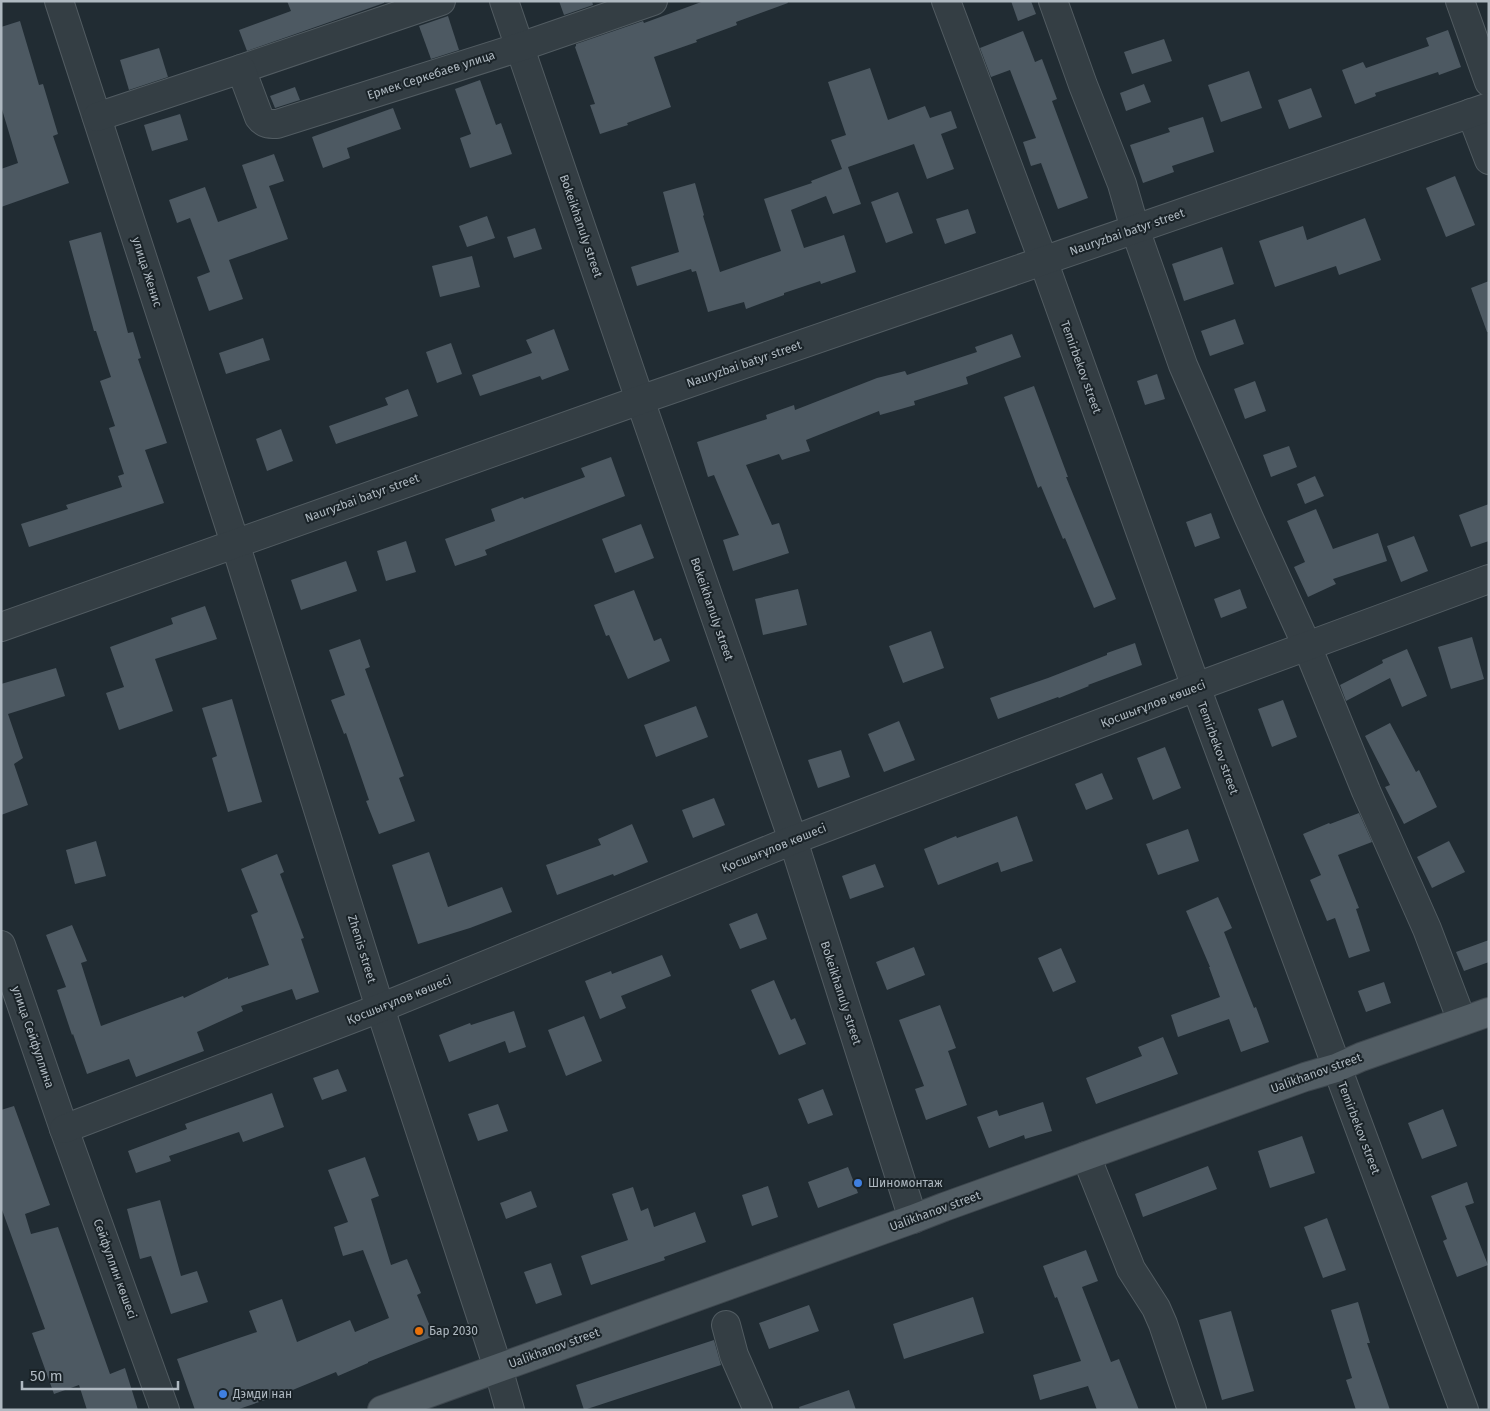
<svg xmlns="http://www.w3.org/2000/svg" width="1490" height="1411" font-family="'Fira Sans',sans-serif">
<rect width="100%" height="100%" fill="#212c33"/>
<g fill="#4d5962">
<path d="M287,1H384V3L247,51L239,30L291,11Z"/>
<path d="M559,1H592L593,5L564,15Z"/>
<path d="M704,1H787L788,3L736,22L737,25L696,40L697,42L654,57L671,107L627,123L628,125L600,134L590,105L595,104L575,47L576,46V44L643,21L644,23Z"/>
<path d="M1011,1H1031L1036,14L1018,21Z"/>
<path d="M448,16L459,50L431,59L419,26Z"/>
<path d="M20,21L39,85L43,84L58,134L53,136L69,183L1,207V169L18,163L1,106V27Z"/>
<path d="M1448,30L1461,67L1439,75L1438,72L1375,93L1376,96L1355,104L1342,70L1363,62L1366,68L1429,46L1426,38Z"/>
<path d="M1023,31L1035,62L1042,59L1057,99L1052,101L1088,198L1058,209L1041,163L1031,166L1023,142L1036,138L1010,70L991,77L980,48Z"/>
<path d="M1164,39L1172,61L1132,74L1124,52Z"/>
<path d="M159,48L168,77L129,90L120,60Z"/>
<path d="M870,68L888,120L925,106L930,118L951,111L957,128L941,134L954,169L927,179L914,144L848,167L861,204L833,214L826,196L791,210L804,248L844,235L856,272L821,284L820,281L784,293V295L746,309L744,302L708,312L696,271L692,272L691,269L637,286L631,267L679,252L663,192L695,183L704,215L703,216L720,272L781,251L764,199L812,183L811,181L842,169L831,140L846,135L828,82Z"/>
<path d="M1249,71L1262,108L1221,122L1208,85Z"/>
<path d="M480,80L496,125L501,123L512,154L470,168L460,138L471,134L455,89Z"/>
<path d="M1144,84L1151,102L1126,111L1120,93Z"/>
<path d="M295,87L300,100L275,108L270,96Z"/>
<path d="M1311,88L1322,117L1289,129L1278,100Z"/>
<path d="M393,108L401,129L347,148L350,158L323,168L312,137Z"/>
<path d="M180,114L188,140L152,151L144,125Z"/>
<path d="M1203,117L1214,152L1172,166L1174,172L1143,183L1130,145L1170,132L1168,128Z"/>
<path d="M274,154L284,181L269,186L288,239L229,260L243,299L209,311L197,277L210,272L190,218L177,223L169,200L205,187L218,222L257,208L242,165Z"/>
<path d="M1455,176L1475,225L1446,237L1426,188Z"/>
<path d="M898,192L913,233L886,243L871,202Z"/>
<path d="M968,209L976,233L945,244L936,219Z"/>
<path d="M487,216L495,238L467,247L459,226Z"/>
<path d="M1365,218L1381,260L1339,275L1336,266L1275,287L1259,241L1303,226L1307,240Z"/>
<path d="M535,228L542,249L514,258L507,237Z"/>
<path d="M101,232L128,333L133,332L141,358L138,359L167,443L145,450L164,503L29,547L21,524L68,509L66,505L122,487L118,476L124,474L109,428L115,426L100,381L111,377L96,331H94L69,241Z"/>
<path d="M1222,247L1234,284L1184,301L1172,264Z"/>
<path d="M472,256L480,287L440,297L432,266Z"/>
<path d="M1489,281V332H1487L1471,288Z"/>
<path d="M1235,319L1244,344L1210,356L1201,331Z"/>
<path d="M554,329L569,370L542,380L540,376L480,396L472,375L532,353L526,340Z"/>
<path d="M1012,334L1021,357L966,377L968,384L914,401L915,405L880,415L879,411L806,440L810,451L782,460L779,454L746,465L772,525L779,523L789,553L733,571L723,540L739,535L714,475L708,477L697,442L767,419L766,415L794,405L795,410L877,378L905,371L907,375L977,352L975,347Z"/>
<path d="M263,338L270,360L226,374L219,353Z"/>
<path d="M451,343L462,374L437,383L426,352Z"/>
<path d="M1157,374L1165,399L1145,405L1137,381Z"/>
<path d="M1255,381L1266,411L1245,419L1234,389Z"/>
<path d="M1034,386L1068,477H1066L1116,599L1094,608L1065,538L1063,539L1041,486L1038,488L1004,397Z"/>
<path d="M408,389L418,416L336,444L329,426L388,405L385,398Z"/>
<path d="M281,429L293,461L267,471L256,439Z"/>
<path d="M1289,446L1297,467L1271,477L1263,455Z"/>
<path d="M611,457L625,496L485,550L487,555L455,566L445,539L495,521L491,509L523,497L524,499L585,477L581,468Z"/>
<path d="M1315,476L1324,496L1305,504L1297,484Z"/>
<path d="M1489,504V541L1471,547L1459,515Z"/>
<path d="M1316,509L1333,549L1378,533L1387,561L1333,579L1336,584L1308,597L1294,567L1305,562L1287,521Z"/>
<path d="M1211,513L1220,538L1195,547L1186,522Z"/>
<path d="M641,524L654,558L615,573L602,539Z"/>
<path d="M1414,536L1428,571L1401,582L1387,546Z"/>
<path d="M406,541L416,572L386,581L377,551Z"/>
<path d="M346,561L357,591L301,610L291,580Z"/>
<path d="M798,589L807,625L763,635L755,599Z"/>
<path d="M1240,589L1247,608L1221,618L1214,599Z"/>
<path d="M634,590L654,641L661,638L670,661L628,679L609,635L606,636L594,605Z"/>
<path d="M205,606L217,639L155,659L173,711L119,730L106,693L124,687L110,647L173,624L171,618Z"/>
<path d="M931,631L944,668L903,683L889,646Z"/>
<path d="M1472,637L1484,679L1451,689L1438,647Z"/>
<path d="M360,639L370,667L365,669L404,776L399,778L415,821L379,834L366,801L369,800L346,733L344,734L331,700L345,695L329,650Z"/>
<path d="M1135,643L1142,665L1088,685L1089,686L1059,698L1058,697L998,719L990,698L1048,678L1107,655V653Z"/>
<path d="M1407,649L1427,696L1402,707L1390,678L1346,701L1340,685L1383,663L1382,660Z"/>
<path d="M56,668L65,696L8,714L23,758L14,764L28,805L1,815V684Z"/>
<path d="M232,699L262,802L228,812L212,758L217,756L202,708Z"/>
<path d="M1283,700L1297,737L1272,747L1258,709Z"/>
<path d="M696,706L708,737L656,757L644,725Z"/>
<path d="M899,721L915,760L884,772L868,734Z"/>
<path d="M1390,723L1416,772L1419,770L1437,807L1404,824L1385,787L1390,785L1365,736Z"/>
<path d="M1165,747L1181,788L1153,800L1137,758Z"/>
<path d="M841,750L850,777L818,788L808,760Z"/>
<path d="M1102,773L1113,799L1086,810L1075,784Z"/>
<path d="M714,798L725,825L693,838L682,810Z"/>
<path d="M1359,813L1372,842L1338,855L1359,908L1356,909L1370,951L1349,958L1335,918L1327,921L1310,880L1321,875L1303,834L1329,823L1330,824Z"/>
<path d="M1017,816L1033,861L1001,872L998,862L938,885L924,849L956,836L957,838Z"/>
<path d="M632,824L648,862L614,876L613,874L557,895L546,865L601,845L598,839Z"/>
<path d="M1188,829L1199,861L1158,875L1146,844Z"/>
<path d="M96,841L106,876L75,884L66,850Z"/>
<path d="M1449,841L1465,872L1432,888L1417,857Z"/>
<path d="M429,852L448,907L502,887L512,912L470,928L418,944L392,865Z"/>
<path d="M277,854L284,872L280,874L304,938L301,939L319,992L296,1000L292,989L241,1006L243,1011L197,1032L204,1051L136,1077L129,1059L87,1074L73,1034L72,1035L57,990L66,987L46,935L72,925L87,961L81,963L101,1026L183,996L184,998L228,977V979L269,965L251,915L258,912L241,869Z"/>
<path d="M875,864L884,887L850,899L842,876Z"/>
<path d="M1218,897L1232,928L1224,932L1254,1008L1256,1007L1269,1042L1241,1052L1229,1019L1178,1037L1171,1015L1220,997L1209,967H1210L1186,911Z"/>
<path d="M757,913L767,939L740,949L729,924Z"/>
<path d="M1489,940V962L1464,971L1456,952Z"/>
<path d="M914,947L925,975L887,990L876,962Z"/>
<path d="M1061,948L1076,982L1053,992L1038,958Z"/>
<path d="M662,955L671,976L621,996L626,1008L600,1019L585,981L611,971L612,974Z"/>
<path d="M774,980L791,1020L795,1018L806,1044L779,1055L751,990Z"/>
<path d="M1384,982L1391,1003L1366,1012L1358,991Z"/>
<path d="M940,1005L956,1048L948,1051L967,1105L926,1120L915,1089L924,1086L899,1020Z"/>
<path d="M514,1011L526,1047L509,1053L505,1041L449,1062L439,1035L470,1023L471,1025Z"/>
<path d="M584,1016L602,1061L566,1076L548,1030Z"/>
<path d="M1163,1037L1178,1074L1096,1104L1086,1078L1142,1056L1138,1047Z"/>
<path d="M338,1069L347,1091L322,1100L313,1078Z"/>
<path d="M823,1089L833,1115L808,1124L798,1099Z"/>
<path d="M272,1093L284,1127L243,1142L239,1132L169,1156L171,1161L136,1173L128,1151L187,1129L185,1124Z"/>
<path d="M1043,1102L1052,1131L1025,1139L1024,1135L989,1148L977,1117L997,1110L999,1116Z"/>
<path d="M498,1104L508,1131L478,1141L468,1114Z"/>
<path d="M14,1106L50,1205L25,1214L31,1234L58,1227L110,1374L125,1368L138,1410H87L79,1385L54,1394L32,1333L45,1329L1,1207V1110Z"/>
<path d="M1443,1109L1457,1146L1422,1159L1408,1123Z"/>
<path d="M1302,1136L1315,1173L1270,1188L1258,1151Z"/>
<path d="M365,1157L379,1196L371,1199L391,1265L407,1259L421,1293L417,1295L434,1336L368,1362V1363L338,1376L336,1372L283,1394L236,1410H195L177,1359L257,1332L249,1311L282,1299L297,1342L350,1320L355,1332L389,1318L363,1250L343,1256L334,1227L348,1222L328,1170Z"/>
<path d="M1208,1166L1217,1189L1143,1217L1135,1194Z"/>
<path d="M848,1167L858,1193L818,1208L808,1182Z"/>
<path d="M1467,1182L1474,1203L1465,1206L1488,1265L1457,1277L1443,1241L1447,1239L1431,1196Z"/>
<path d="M768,1186L778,1217L752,1226L742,1195Z"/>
<path d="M633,1187L641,1211L648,1208L654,1227L695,1212L706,1242L664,1257L665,1260L591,1285L581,1256L628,1240L612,1194Z"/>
<path d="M531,1191L537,1207L506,1219L500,1203Z"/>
<path d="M160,1200L181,1276L197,1271L208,1302L171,1314L151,1256L140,1259L127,1209Z"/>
<path d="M1327,1218L1346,1270L1323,1278L1304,1227Z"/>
<path d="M1086,1250L1098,1281L1082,1287L1111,1362L1119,1359L1139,1410H1097L1088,1386L1040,1400L1033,1375L1081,1361L1057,1297L1055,1298L1043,1266Z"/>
<path d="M551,1263L562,1295L536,1304L524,1272Z"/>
<path d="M973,1297L984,1333L904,1359L893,1324Z"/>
<path d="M1358,1302L1370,1343H1367L1390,1410H1356L1346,1380L1352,1378L1331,1310Z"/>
<path d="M809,1305L819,1331L769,1349L759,1323Z"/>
<path d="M1231,1311L1254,1391L1222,1400L1199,1320Z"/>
<path d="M714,1340L721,1365L584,1410L576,1385Z"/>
<path d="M849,1390L856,1410H800L799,1407Z"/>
</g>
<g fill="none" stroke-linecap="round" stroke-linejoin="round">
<defs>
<g id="minor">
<path d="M59,1L235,543L380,1008L498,1368L510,1410"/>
<path d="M504,1L640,400L793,840L913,1219"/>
<path d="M946,1L1043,260L1196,687L1464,1410"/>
<path d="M1053,1L1083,85L1122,184L1135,229L1183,365L1249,518L1307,646L1366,791L1427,929L1462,1021"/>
<path d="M1460,1L1489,82"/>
<path d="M241,69L441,1"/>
<path d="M1471,113L1489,160"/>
<path d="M97,117L241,69L259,117C264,124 269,124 277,124L520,47L653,1"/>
<path d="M1,627L640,400L1489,107"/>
<path d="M1,945L64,1129L165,1410"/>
<path d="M64,1129L380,1008L793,840L1196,687L1489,579"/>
<path d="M1086,1156L1131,1269L1156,1308L1163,1324L1192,1410"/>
<path d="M726,1325L734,1355L758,1410"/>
</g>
<path id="major" d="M382,1410L913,1219L944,1207L1305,1077L1336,1068L1361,1057L1489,1012"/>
</defs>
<use href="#minor" stroke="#525c62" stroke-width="30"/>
<use href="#major" stroke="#3e474e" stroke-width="30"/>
<use href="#minor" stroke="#343e44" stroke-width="28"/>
<use href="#major" stroke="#525d64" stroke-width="28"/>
</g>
<g fill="#3f7fe0" stroke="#1a2328" stroke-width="2">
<circle cx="858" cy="1183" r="5"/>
<circle cx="223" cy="1394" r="5"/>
</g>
<circle fill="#e8710a" stroke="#1a2328" stroke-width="2" cx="419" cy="1331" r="5"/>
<g text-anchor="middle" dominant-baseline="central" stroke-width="4" stroke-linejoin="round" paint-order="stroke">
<g font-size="12" fill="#afb9c1" stroke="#1a2328">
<text transform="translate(431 75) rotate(-18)">Ермек Серкебаев улица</text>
<text transform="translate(581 226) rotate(71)">Bokeikhanuly street</text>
<text transform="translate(1127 232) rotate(-19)">Nauryzbai batyr street</text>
<text transform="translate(147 272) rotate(72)">улица Женис</text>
<text transform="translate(744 364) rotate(-19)">Nauryzbai batyr street</text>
<text transform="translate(1081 367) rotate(70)">Temirbekov street</text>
<text transform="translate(362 498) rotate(-20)">Nauryzbai batyr street</text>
<text transform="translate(712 609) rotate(71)">Bokeikhanuly street</text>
<text transform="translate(1153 704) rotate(-21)">Қосшығұлов көшесі</text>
<text transform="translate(1218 748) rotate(70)">Temirbekov street</text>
<text transform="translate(774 848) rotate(-22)">Қосшығұлов көшесі</text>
<text transform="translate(362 949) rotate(73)">Zhenis street</text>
<text transform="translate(841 993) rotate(72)">Bokeikhanuly street</text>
<text transform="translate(399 1000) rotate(-22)">Қосшығұлов көшесі</text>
<text transform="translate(33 1037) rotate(71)">улица Сейфуллина</text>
<text transform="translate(1316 1073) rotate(-20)">Ualikhanov street</text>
<text transform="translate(1359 1128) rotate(69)">Temirbekov street</text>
<text transform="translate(935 1211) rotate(-20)">Ualikhanov street</text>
<text transform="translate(115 1269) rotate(70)">Сейфуллин көшесі</text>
<text transform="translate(554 1348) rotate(-20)">Ualikhanov street</text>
</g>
<g font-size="12" fill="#afb9c1" stroke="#1a2328" text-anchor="start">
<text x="868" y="1183">Шиномонтаж</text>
<text x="429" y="1331">Бар 2030</text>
<text x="233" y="1394">Дэмди нан</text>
</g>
</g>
<rect width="1490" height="1411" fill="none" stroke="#afb9c1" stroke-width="5"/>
<path d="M22 1381v8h156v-8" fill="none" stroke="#afb9c1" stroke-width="2.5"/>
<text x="30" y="1381" font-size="15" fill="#afb9c1" stroke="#1a2328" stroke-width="4" paint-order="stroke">50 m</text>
</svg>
